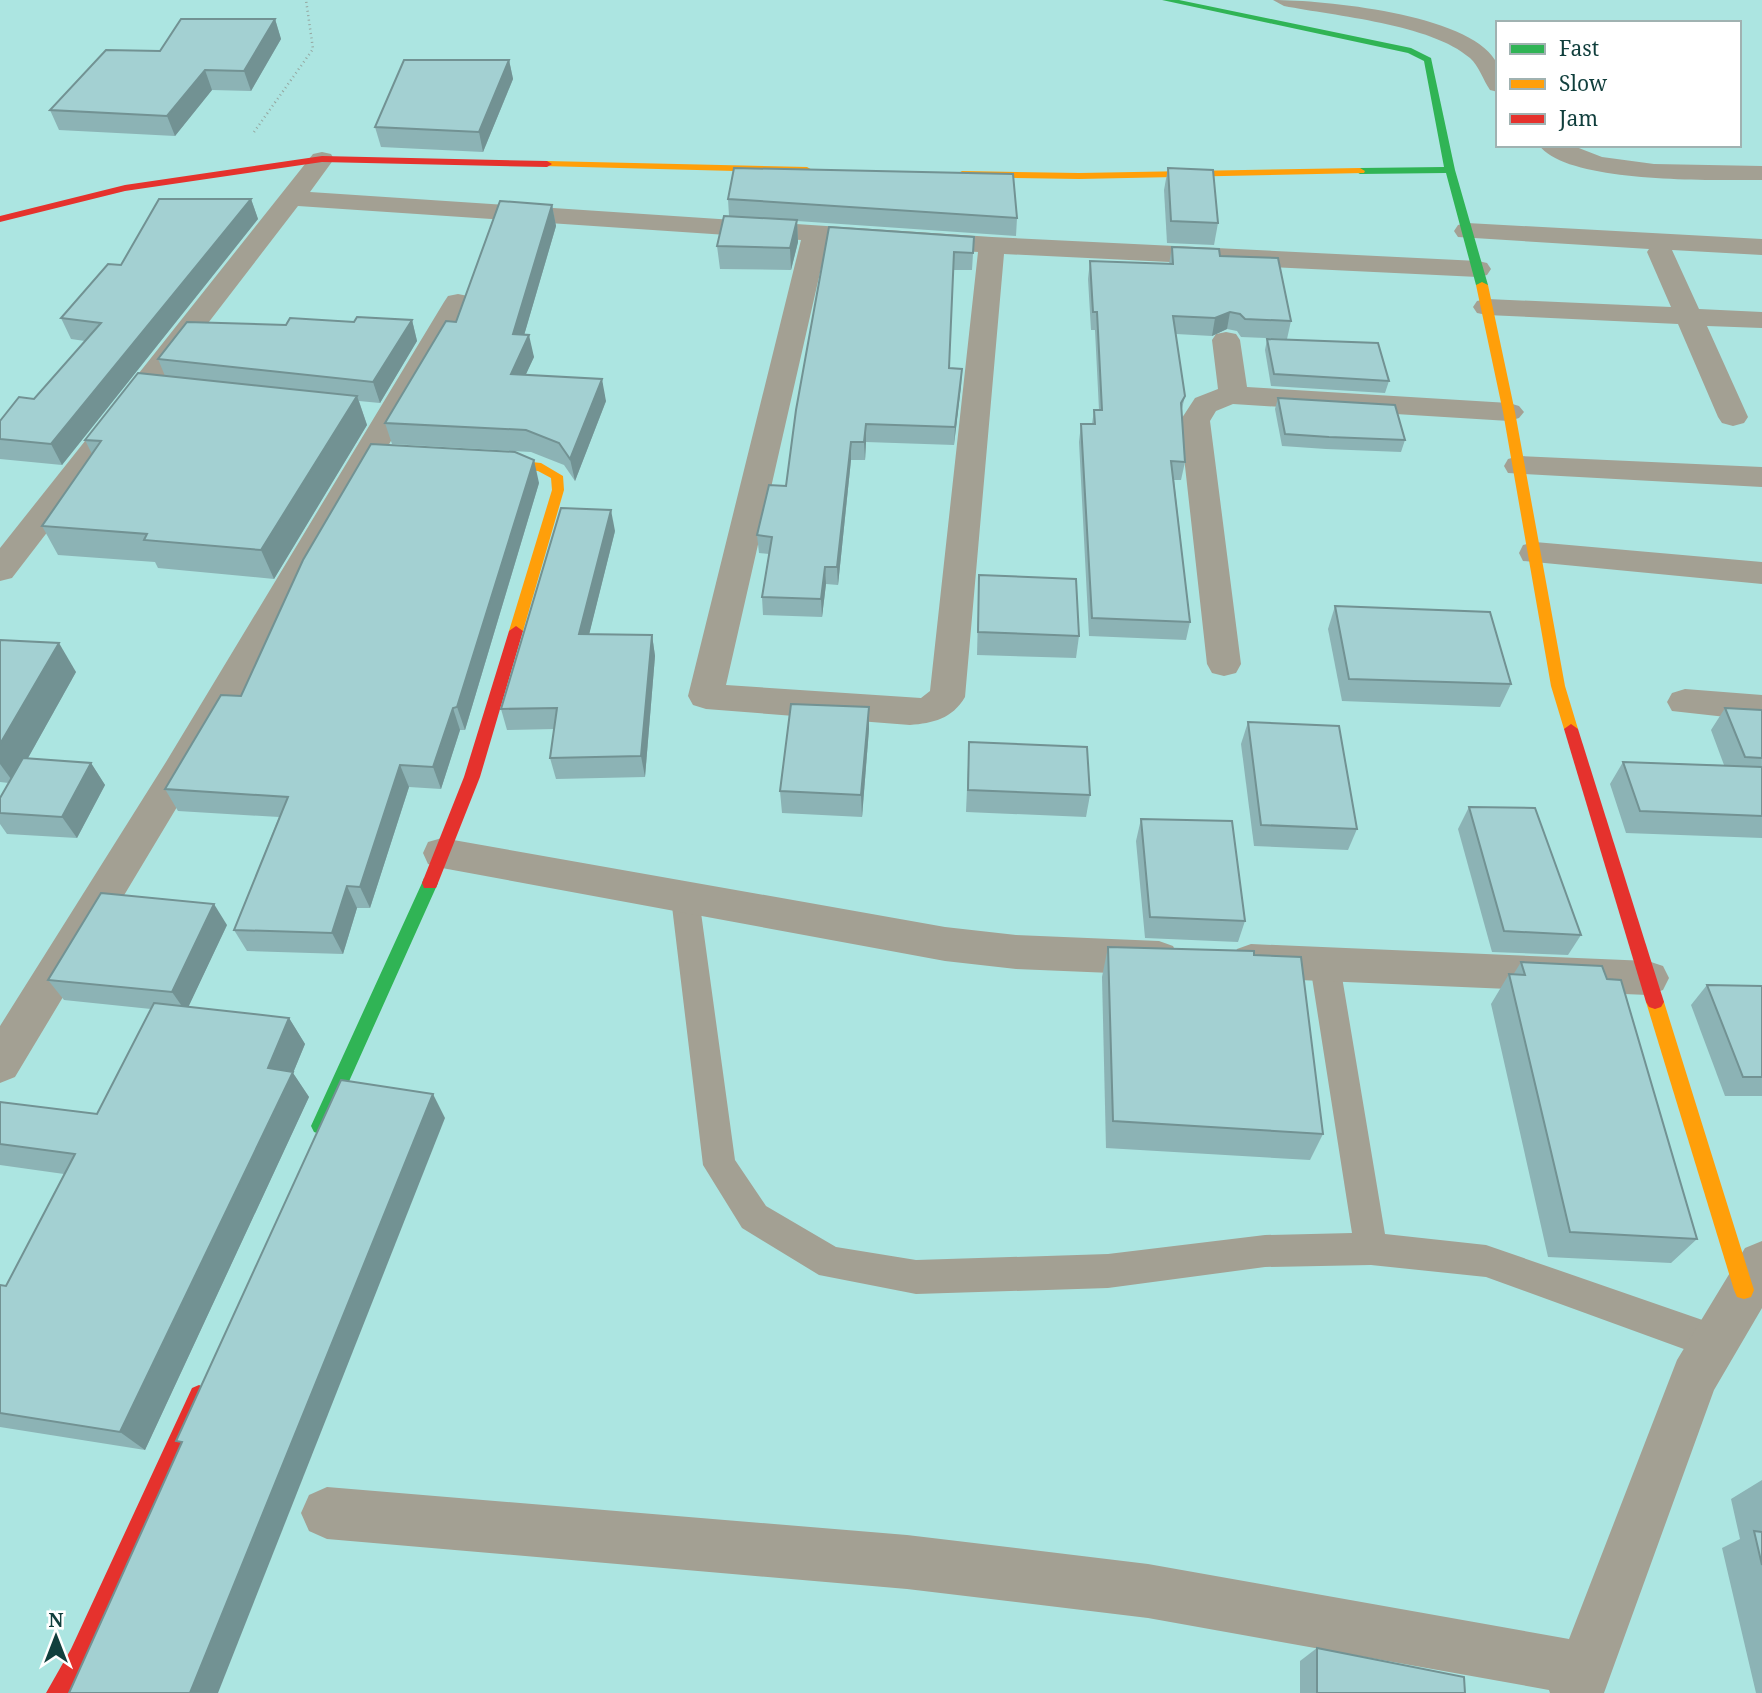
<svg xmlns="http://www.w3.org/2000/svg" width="1762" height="1693" font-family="'Noto Serif',serif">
<rect width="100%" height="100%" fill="#ace5e1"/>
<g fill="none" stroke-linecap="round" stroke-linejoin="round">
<path stroke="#95a7a0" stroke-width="2.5" stroke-dasharray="1 3.5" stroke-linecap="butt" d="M254,132L313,49L306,0"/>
<path fill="#a3a093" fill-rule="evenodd" d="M685,886L695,890L699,898L735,1160L766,1206L836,1247L916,1260L1108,1254L1265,1235L1352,1233L1310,965L1314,956L1325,953L1336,956L1340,965L1385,1234L1486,1245L1714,1324L1726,1330L1732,1342L1726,1354L1714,1360L1486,1277L1371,1265L1265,1267L1108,1288L916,1294L819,1275L742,1228L703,1165L671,898L675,890Z"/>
<g fill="#a3a093" fill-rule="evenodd">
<path d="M1273,0C1323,0 1468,14 1495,60C1500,69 1498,82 1498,92L1490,90C1483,80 1479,66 1470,58C1431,24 1335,16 1284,6Z"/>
<path d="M1539,145H1571L1602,157L1654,164L1762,166V180C1716,180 1566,184 1539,145Z"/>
<path d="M322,152L331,154L334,159L310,192L992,237L1478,261L1487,263L1491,269L1487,275L1478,277L1004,254L965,697C952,719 933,723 910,725L706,709L693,705L688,696L801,240L298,206L12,578L0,581V548L313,154ZM827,242L978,252L930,691L921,698L726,685Z"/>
<path d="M1467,223L1762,239V255L1672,250L1699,309L1762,312V328L1707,326L1748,417L1744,423L1733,426L1722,423L1718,417L1678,324L1487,315L1477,313L1473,307L1477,301L1487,299L1671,307L1647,252L1649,249L1458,237L1454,231L1458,225Z"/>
<path d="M458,294L468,296L472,302L192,782L15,1077L0,1083V1026L166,762L444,302L448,296Z"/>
<path d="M1226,332L1236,334L1240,340L1247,387L1509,403L1519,406L1524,412L1519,418L1509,421L1233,404L1216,411L1210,421L1241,664L1236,673L1224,676L1212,673L1207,664L1180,421L1195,398L1218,389L1212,340L1216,334Z"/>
<path d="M1519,456L1762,467V487L1508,473L1504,466L1508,459Z"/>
<path d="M1535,542L1762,562V584L1523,561L1519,553L1523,545Z"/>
<path d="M1685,689L1762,695V721L1672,711L1667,702L1672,693Z"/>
<path d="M442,838L945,927L1016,935L1159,941L1173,946L1179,958L1173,970L1159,975L1016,969L945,961L442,868L428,864L423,853L428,842Z"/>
<path d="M1251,944L1648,961L1663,966L1669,978L1663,990L1648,995L1251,978L1237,973L1231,961L1237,949Z"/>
<path d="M1762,1241V1308L1714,1390L1604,1693H1550L1549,1690L1148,1618L907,1589L327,1539L309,1531L301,1513L309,1495L327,1487L907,1535L1148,1564L1569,1639L1677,1360L1745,1248Z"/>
</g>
<g fill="#30b455" fill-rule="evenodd">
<path d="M1162,0H1179L1411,48L1431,58L1455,170L1488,285L1486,287L1476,285L1446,173L1360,174L1355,171L1360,168L1444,167L1424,61L1408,53Z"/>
<path d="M430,877L436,878L438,883L329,1126L326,1132L320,1134L314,1132L311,1126L422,883L424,878Z"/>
</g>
<g fill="#ff9f0a" fill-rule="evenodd">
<path d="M547,161L807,167L812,170L807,173L543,166L542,164Z"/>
<path d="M1360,168L1365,171L1364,173L1079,179L962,177L957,174L962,171L1079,173Z"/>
<path d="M1482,282L1488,285L1515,412L1565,686L1578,729L1571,734L1564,729L1551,686L1503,412L1476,285Z"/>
<path d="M485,457L541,463L563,476L564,490L523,631L516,636L509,631L552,490L551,478L538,471L481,464V458Z"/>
<path d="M1655,995L1661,997L1664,1002L1754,1290L1751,1297L1744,1299L1737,1297L1734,1290L1646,1002L1649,997Z"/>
</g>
<g fill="#e5322d" fill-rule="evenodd">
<path d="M322,156L547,161L552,164L547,167L322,162L125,191L0,222V216L125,185Z"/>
<path d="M516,626L523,631L480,777L438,883L436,888H424L422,883L464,777L509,631Z"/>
<path d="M1571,724L1578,729L1664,1002L1661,1007L1655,1009L1649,1007L1646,1002L1564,729Z"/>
<path d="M199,1385L206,1388L209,1395L87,1665L70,1693H46L71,1649L192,1388Z"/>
</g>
</g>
<g fill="#8cb3b5">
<path d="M275,19L281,39L251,91L212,90L175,136L59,130L50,110L160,51Z"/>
<path d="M509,60L513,79L483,152L381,147L375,127Z"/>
<path d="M1168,168L1218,223L1214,245L1167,243L1164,190Z"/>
<path d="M251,199L258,219L62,465L0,459V421L34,399L85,341L71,339L61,318L121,265Z"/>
<path d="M728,199L1017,218L1016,236L797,221L798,242L791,270L720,269L717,246L729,216Z"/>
<path d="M552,205L556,226L524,335L534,357L525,375L606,401L575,481L564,465L531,452L392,444L385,423L456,322Z"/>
<path d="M829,227L974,237L972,270H953L949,368L962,369L954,445L866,442L865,460H851L838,585L826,584L822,617L763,615L762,597L769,554L759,553L757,535L786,486Z"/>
<path d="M1172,247L1220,256L1291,321L1287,339L1241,337L1237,331L1227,329L1212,336L1176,334L1185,396L1181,413L1185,462L1181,480H1174L1190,622L1186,640L1089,636L1079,442L1081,424H1092L1094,410H1099L1095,330H1091L1088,279L1090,261L1169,264Z"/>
<path d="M412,320L417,341L380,403L359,401L367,425L274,579L158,568L155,562L58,555L42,526L92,454L85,440L165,376L158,359L286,325Z"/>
<path d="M1267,339L1389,381L1385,393L1271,386L1265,350Z"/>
<path d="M1278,398L1405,440L1401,452L1326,449L1282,446L1275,409Z"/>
<path d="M539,483L465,730H460L441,789L409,787L370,908H357L343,954L247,951L234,930L279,817L178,811L165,789L241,696Z"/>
<path d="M615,531L589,634L652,635L655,656L645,777L556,779L550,758L555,729L507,730L501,709Z"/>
<path d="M979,575L1079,636L1076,658L977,655Z"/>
<path d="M1335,606L1511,684L1500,707L1342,701L1328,629Z"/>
<path d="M0,640L76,672L28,758L91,763L105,785L77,838L7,834L0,824V798L9,783L0,782Z"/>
<path d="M1725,708L1762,710V838L1626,833L1610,784L1623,762L1724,765L1711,730Z"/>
<path d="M1248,722L1357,829L1348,850L1254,846L1241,744Z"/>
<path d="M869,729L862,817L782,813L780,791Z"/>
<path d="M969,742L1090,795L1086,817L966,812Z"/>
<path d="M1469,807L1581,935L1568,955L1492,952L1458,829Z"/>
<path d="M1141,819L1245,921L1238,942L1145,938L1136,841Z"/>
<path d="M227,925L188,1007L289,1018L305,1044L293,1073L309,1097L145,1450L0,1427V1285L6,1286L64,1174L0,1165V1102L97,1114L151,1009L64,1000L48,980Z"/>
<path d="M1108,947L1254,955L1323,1134L1310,1160L1106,1148L1102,977Z"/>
<path d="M1521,962L1697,1239L1671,1263L1548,1257L1491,1004L1509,974L1513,975Z"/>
<path d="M1707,985L1762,986V1096H1725L1691,1005Z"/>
<path d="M1762,1480V1693H1756L1722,1548L1740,1539L1731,1499Z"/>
<path d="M1317,1648L1465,1693H1300V1661Z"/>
</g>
<g fill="#729293">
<path d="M275,19L281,39L251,91L244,71Z"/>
<path d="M509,60L513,79L483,152L479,132Z"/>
<path d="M205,70L212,90L175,136L167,116Z"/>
<path d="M251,199L258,219L62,465L51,444Z"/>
<path d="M552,205L556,226L518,356L513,334Z"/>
<path d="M797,220L798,242L791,270L790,248Z"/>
<path d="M1230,312L1227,329L1212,336L1215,318Z"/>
<path d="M412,320L417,341L380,403L373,382Z"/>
<path d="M529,335L534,357L516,396L511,374Z"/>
<path d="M962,369L961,387L954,445L955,427Z"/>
<path d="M602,379L606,401L575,481L570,459Z"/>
<path d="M357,396L367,425L274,579L261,550Z"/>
<path d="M866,424V442L865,460L864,442Z"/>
<path d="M851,442V460L838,585L837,567Z"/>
<path d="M534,460L539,483L465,730L457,707Z"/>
<path d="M611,510L615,531L584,655L579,634Z"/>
<path d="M825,567L826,584L822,617L821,599Z"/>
<path d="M652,635L655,656L645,777L641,756Z"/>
<path d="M59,643L76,672L14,783L0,764V744Z"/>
<path d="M869,707V729L862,817L861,795Z"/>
<path d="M453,708L460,730L441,789L433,767Z"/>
<path d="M91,763L105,785L77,838L62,817Z"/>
<path d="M400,765L409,787L370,908L360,887Z"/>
<path d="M347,886L357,908L343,954L332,933Z"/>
<path d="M214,904L227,925L186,1012L172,992Z"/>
<path d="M289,1018L305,1044L293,1073L309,1097L145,1450L120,1432Z"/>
<path d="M433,1094L445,1118L218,1693H190Z"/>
</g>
<g fill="#a3d0d2" stroke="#729293" stroke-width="2">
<path d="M181,19H275L244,71L205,70L167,116L50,110L106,50L160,51Z"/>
<path d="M404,60H509L479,132L375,127Z"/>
<path d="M734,168L1013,174L1017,218L728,199Z"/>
<path d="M1168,168L1213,170L1218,223L1171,221Z"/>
<path d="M159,199H251L51,444L0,439V421L19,397L34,399L101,323L61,318L108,264L121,265Z"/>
<path d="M500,201L552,205L513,334L529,335L511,374L602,379L570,459L559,443L526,430L385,423L446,321L456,322Z"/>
<path d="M724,216L797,220L790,248L717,246Z"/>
<path d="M829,227L974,237L973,253L954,252L949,368L962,369L955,427L866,424L864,442H851L837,567H825L821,599L762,597L772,537L757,535L769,485L786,486L796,410Z"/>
<path d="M1172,247L1219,249L1220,256L1278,258L1291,321L1245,319L1240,314L1230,312L1215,318L1173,316L1185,396L1181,403L1185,462L1171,461L1190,622L1092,618L1081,424H1095L1094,410H1102L1097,312H1093L1090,261L1173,264Z"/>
<path d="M357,317L412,320L373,382L158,359L187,322L286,325L290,318L354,322Z"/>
<path d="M1267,339L1378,343L1389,381L1274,374Z"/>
<path d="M138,373L357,396L261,550L144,540L147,534L42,526L101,441L85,440Z"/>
<path d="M1278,398L1395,405L1405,440L1329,437L1285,434Z"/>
<path d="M371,444L515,452L534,460L457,707L453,708L433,767L400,765L360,887L347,886L332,933L234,930L288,797L165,789L221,695L241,696L303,560Z"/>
<path d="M561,508L611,510L579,634L652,635L641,756L550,758L557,708L501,709Z"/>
<path d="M979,575L1076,579L1079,636L978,632Z"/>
<path d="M1335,606L1490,612L1511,684L1349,679Z"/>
<path d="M0,640L59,643L0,744Z"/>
<path d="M791,704L869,707L861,795L780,791Z"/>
<path d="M1725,708L1762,710V758L1745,757Z"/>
<path d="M1248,722L1339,726L1357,829L1261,825Z"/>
<path d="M969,742L1087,747L1090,795L968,790Z"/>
<path d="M23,758L91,763L62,817L0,813V798Z"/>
<path d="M1623,762L1762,767V816L1640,811Z"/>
<path d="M1469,807L1535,808L1581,935L1504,931Z"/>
<path d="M1141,819L1232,821L1245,921L1150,917Z"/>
<path d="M101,893L214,904L172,992L48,980Z"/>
<path d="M1108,947L1254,951V955L1301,957L1323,1134L1113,1121Z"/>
<path d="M1521,962L1602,966L1607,979L1621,980L1697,1239L1570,1232L1509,974L1525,975Z"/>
<path d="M1707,985L1762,986V1077H1743Z"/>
<path d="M154,1003L289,1018L268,1068L293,1072L120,1432L0,1413V1285L6,1286L75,1154L0,1144V1102L97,1114Z"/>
<path d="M341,1080L433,1094L190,1693H69L182,1442L176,1441Z"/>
<path d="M1754,1531L1762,1532V1565Z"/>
<path d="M1317,1648L1464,1677L1465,1693H1317Z"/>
</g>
<rect x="1496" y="21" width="245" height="126" fill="#ffffff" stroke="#a0b2b1" stroke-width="2"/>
<rect x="1510" y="44" width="35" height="10" fill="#30b455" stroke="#a0b2b1" stroke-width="2"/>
<text x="1559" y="56" font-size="21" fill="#113f3d">Fast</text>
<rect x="1510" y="79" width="35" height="10" fill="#ff9f0a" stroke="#a0b2b1" stroke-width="2"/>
<text x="1559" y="91" font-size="21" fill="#113f3d">Slow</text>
<rect x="1510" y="114" width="35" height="10" fill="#e5322d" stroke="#a0b2b1" stroke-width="2"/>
<text x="1559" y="126" font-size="21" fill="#113f3d">Jam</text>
<g transform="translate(56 1637)" stroke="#ffffff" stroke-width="5" paint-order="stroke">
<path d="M0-5L12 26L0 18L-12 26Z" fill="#113f3d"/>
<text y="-10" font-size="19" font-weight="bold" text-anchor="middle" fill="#113f3d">N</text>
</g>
</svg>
